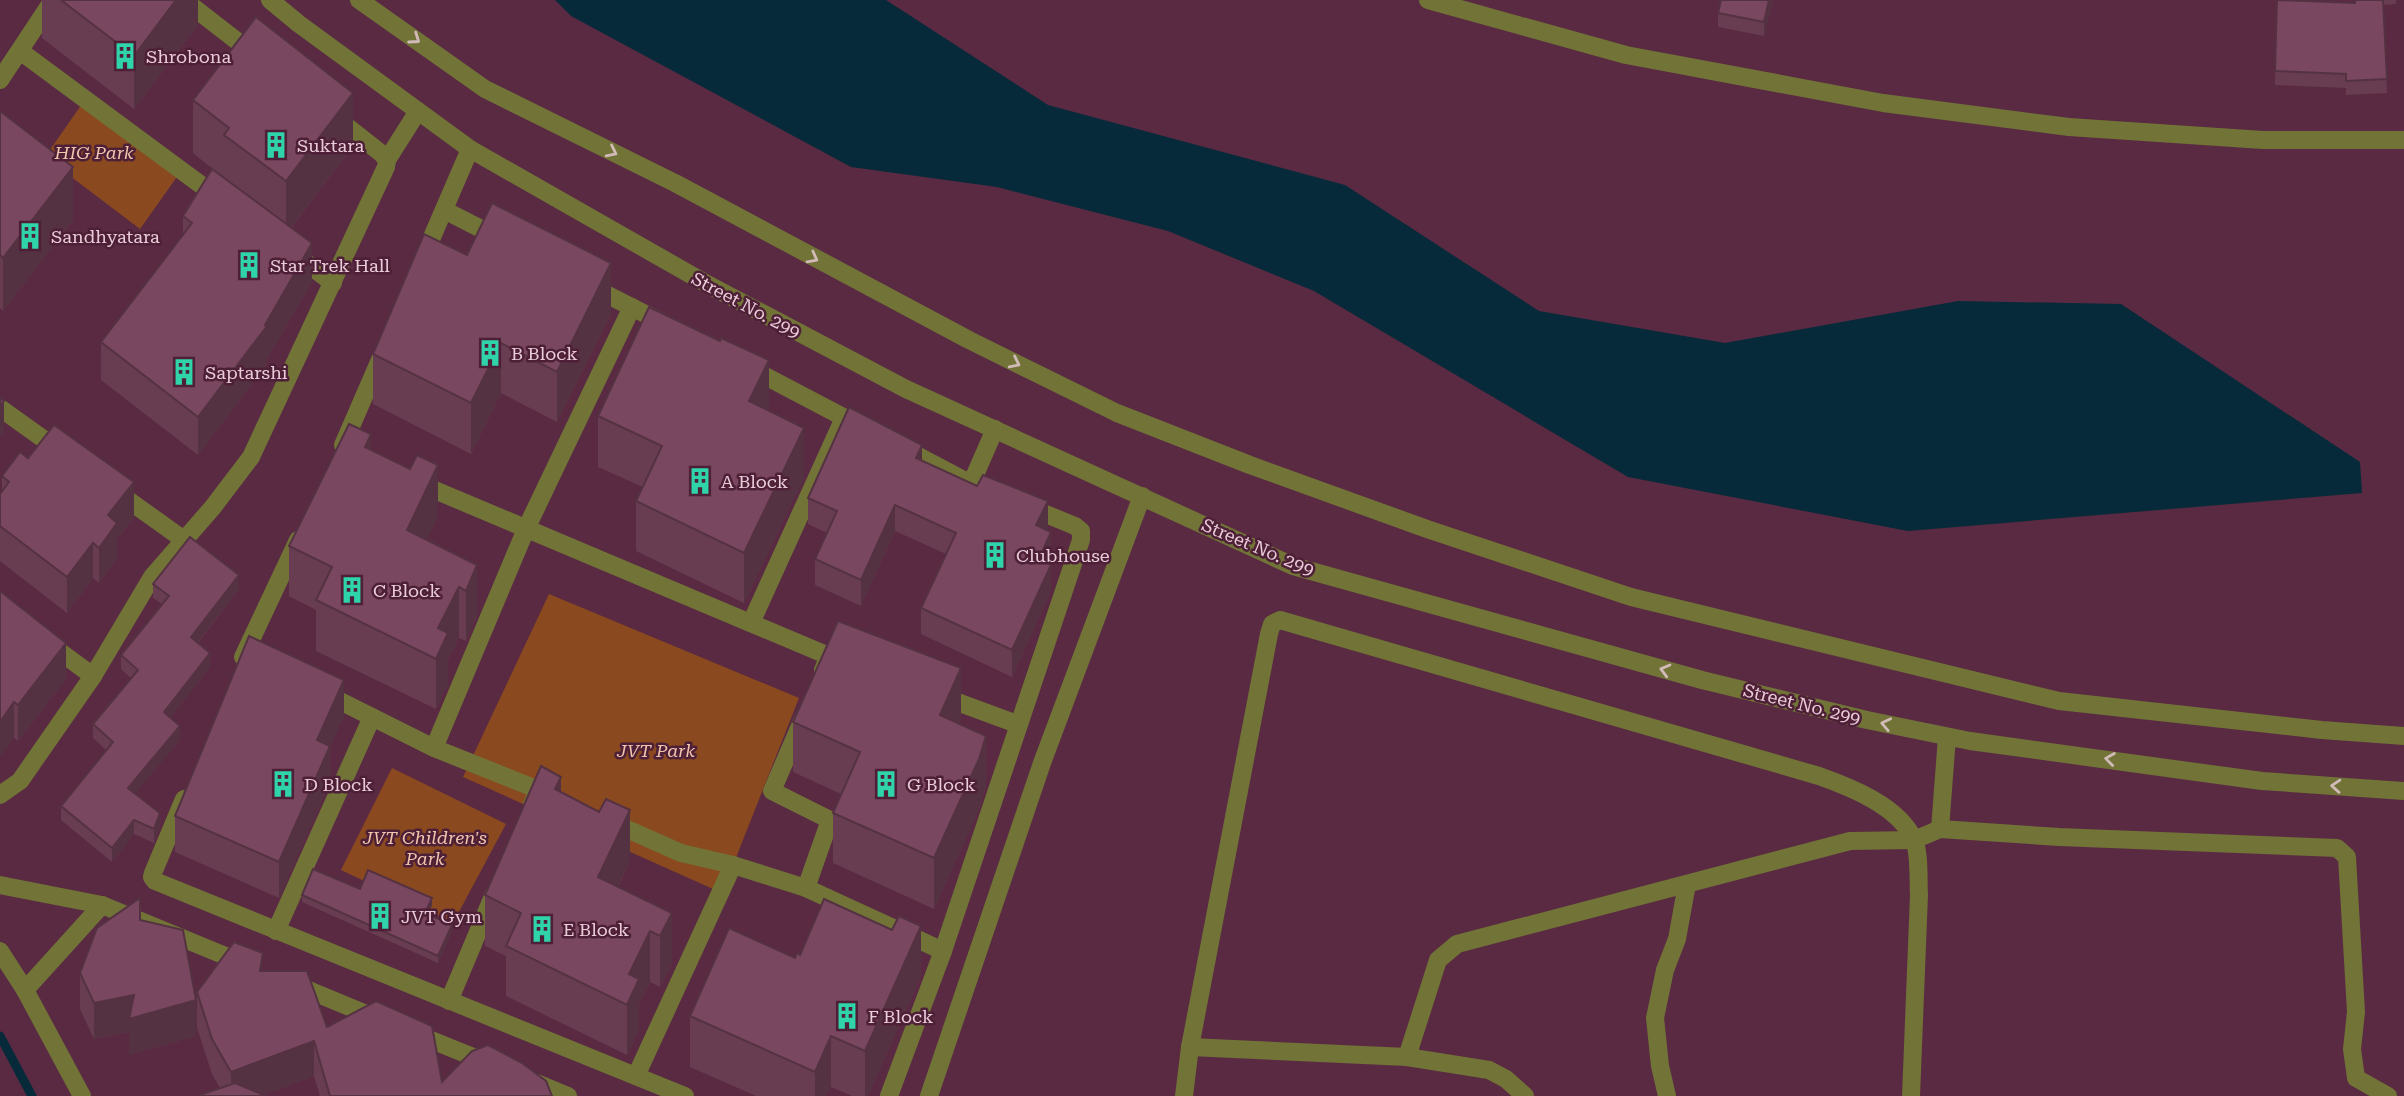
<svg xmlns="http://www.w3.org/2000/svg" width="2404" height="1096" font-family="'Roboto Serif',serif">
<rect width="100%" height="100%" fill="#592a42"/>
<g fill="#8b491f">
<path d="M84,101L179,174L140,229L45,157Z"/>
<path d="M549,594L799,698L722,893L463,777Z"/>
<path d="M392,768L506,824L453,923L341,870Z"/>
</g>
<path fill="#062a39" d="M555,0H886L1048,105L1345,185L1539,311L1725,343L1958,301L2121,304L2360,462L2362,493L1908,531L1628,477L1314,291L1168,231L997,187L851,167L571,16Z"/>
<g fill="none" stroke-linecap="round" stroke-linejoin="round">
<path stroke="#062a39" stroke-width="9" d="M0,1036L32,1096"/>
<g stroke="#717337" stroke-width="18">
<path d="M184,0L255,55"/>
<path d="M270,0L299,24L470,149L707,284L906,389L1293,566L1702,680L1867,720L1970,741L2262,781L2404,791"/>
<path d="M359,0L485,89L675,183L969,340L1117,413L1250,465L1427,529L1631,597L2059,701L2322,730L2404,736"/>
<path d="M1428,0L1626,55L1883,103L2069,127L2263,140H2404"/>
<path d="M20,51L220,199"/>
<path d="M0,80L53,0"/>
<path d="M387,160L418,111"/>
<path d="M444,210L499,238"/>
<path d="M293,253L333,283"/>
<path d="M423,258L470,149"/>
<path d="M592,287L667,325"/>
<path d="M748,367L866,429"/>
<path d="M0,408L63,453"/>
<path d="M343,445L382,355"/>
<path d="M903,448L971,484"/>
<path d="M418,483L829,656L823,670"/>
<path d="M117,492L184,540"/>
<path d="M990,492L971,484L995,429"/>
<path d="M751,623L844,418"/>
<path d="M48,643L93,676L152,577L213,507L251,457L386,167L387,160L382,154L335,117"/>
<path d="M243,657L298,540"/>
<path d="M324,693L434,748"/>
<path d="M941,696L1017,724"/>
<path d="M803,719L772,791L830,820L806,888L943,951"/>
<path d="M0,795L20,781L93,676"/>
<path d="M184,799L153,873L152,877L155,881L685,1096"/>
<path d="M532,804L539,790L434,748L526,529L632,307"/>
<path d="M609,821L681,853L733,865L806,888"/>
<path d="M1940,829L1947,737"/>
<path d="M0,885L102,905L245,964"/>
<path d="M276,931L372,717"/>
<path d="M0,951L25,990L82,1096"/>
<path d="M294,984L381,1020"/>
<path d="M25,990L102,905"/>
<path d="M449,1001L494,894"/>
<path d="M414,1033L488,1063"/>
<path d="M1190,1047L1407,1057L1489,1070L1506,1079L1525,1096"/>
<path d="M1407,1057L1438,960L1457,944L1850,841L1914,840L1940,829L2059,837L2337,848L2347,857L2356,1012L2352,1049L2356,1078L2388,1096"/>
<path d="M636,1076L733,865"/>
<path d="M527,1079L568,1096"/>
<path d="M889,1096L943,951L1081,540V531L1075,526L1026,506"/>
<path d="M929,1096L1042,763L1142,496"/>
<path d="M1184,1096L1190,1047L1269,634L1272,624L1280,620L1819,776C1850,787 1899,806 1914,840C1920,855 1918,879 1919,895L1911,1096"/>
<path d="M1667,1096L1660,1066L1655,1018L1665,970L1677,939L1687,884"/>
</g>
</g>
<g fill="#683d52">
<path d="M42,0H198V25L134,109L42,38Z"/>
<path d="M1721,0H1773L1764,36L1718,27V13Z"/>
<path d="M2354,0H2396V4L2383,5L2387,93L2346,95V88L2275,85V71L2354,3Z"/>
<path d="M193,100L353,146L291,228L312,282L267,359V364L198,455L101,380V342L183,235V216L224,178L193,153Z"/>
<path d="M0,111L73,220L3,311L0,308Z"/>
<path d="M467,255L611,314L557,422L501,393L471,454L373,404V354Z"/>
<path d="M769,411L804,478L744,603L636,551V501L643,487L598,467V416Z"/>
<path d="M371,450L438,516L426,540L477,565V615L466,641L459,638L448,660V684L436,709L316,651V610L289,596V546Z"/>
<path d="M28,458L134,518L117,539V558L99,583L93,578L67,613L0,561V494L2,491V476Z"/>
<path d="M922,461L1048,527L1046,530L1051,558L1048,564L1051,591L1012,677L921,634V608L946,554L895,531L861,606L815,585V559L827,533L808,524V498Z"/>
<path d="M153,584L239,589L198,643L210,667L170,718L180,740L135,793L160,827L154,843L134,834L112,862L61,820V806L106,750L93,738V724L131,678L121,669V655L162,604L153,598Z"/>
<path d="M0,591L66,679L18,741L14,738Z"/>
<path d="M344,716L330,746V782L279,898L175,852V816Z"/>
<path d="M961,718L959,723L986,786L979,809L934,909L833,863V813L841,794L793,772V722Z"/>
<path d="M561,793L630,861L618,887L672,913V963L660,987L650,982L639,1003V1030L627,1055L506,996V956L485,946V895Z"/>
<path d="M360,889L432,905L428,914L452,932L438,963L302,902V895Z"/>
<path d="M140,920L196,1036L129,1055V1032L94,1039L80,1009V973Z"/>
<path d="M800,955L921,976L868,1096H852L831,1087L826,1096H756L690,1067V1016Z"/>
<path d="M263,971L327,1027L442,1082L552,1096H320L314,1076L264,1095L220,1088L212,1074L197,1028V992Z"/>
</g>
<g fill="#553242">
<path d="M176,0H198V25L134,109V56Z"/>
<path d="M1769,0H1773L1764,36V22Z"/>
<path d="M353,93V146L286,234V181Z"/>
<path d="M73,167V220L3,311V258Z"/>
<path d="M312,243V282L267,359V364L198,455V417L265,325Z"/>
<path d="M611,263V314L557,422V372Z"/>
<path d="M501,343V393L471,454V403Z"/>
<path d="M769,360V411L749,401Z"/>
<path d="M4,401V433L0,438V406Z"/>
<path d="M804,428V478L744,603V553Z"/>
<path d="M371,434V485L365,447Z"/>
<path d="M922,445V471L916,458Z"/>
<path d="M438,465V516L407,580V530Z"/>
<path d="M134,482V518L117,539V558L99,583V548L108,515Z"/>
<path d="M1048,501V527L1036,551V525Z"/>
<path d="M895,505V531L861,606V580Z"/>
<path d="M1051,532V558L1039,586V559Z"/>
<path d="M93,543V578L67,613V577Z"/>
<path d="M477,565V615L466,641V591Z"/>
<path d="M1051,565V591L1012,677V650Z"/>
<path d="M239,575V589L191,651V637Z"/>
<path d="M459,587V638L448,660V684L436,709V659L438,628Z"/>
<path d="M66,643V679L18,741V705Z"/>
<path d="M210,653V667L164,726V712Z"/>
<path d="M961,668V718L940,765V715Z"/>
<path d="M344,680V716L326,757L330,746V782L279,898V862L317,740Z"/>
<path d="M14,702V738L0,757V722Z"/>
<path d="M180,726V740L128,802V788Z"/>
<path d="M986,736V786L979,809L934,909V858Z"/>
<path d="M561,777V827L555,789Z"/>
<path d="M630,810V861L598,927V877Z"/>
<path d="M160,813V827L154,843V829Z"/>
<path d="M134,820V834L112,862V848Z"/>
<path d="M432,898V905L425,920V913Z"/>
<path d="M672,913V963L660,987V936Z"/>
<path d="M452,925V932L438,963V956Z"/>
<path d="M921,926V976L868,1096H865V1051Z"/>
<path d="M650,931V982L639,1003V1030L627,1055V1005L629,974Z"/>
<path d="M134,995L196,1000V1036L129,1055V1032L94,1039V1003Z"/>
<path d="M831,1036V1087L826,1096H815V1072Z"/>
<path d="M314,1041V1076L262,1096H231V1072Z"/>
</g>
<g fill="#79475f" stroke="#553242" stroke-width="2">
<path d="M61,0H176L134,56Z"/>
<path d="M1721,0H1769L1764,22L1718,13Z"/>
<path d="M2277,0L2355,3V0H2383L2387,79L2346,81V74L2275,71Z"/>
<path d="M256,17L353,93L286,181L224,135L229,128L193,100Z"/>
<path d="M0,111L73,167L3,258L0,255Z"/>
<path d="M212,169L312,243L265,325L267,326L198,417L101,342L192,223L183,216Z"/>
<path d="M492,203L611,263L557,372L501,343L471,403L373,354L424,234L467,255Z"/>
<path d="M649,307L720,341L721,338L769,360L749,401L804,428L744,553L636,501L662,446L598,416Z"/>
<path d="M0,398L4,401L0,406Z"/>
<path d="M849,407L922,445L916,458L977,486L983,475L1048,501L1036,525L1051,532L1039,559L1051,565L1012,650L921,608L956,533L895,505L861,580L815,559L837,511L808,498Z"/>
<path d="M349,424L371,434L365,447L410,469L417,455L438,465L407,530L477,565L466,591L459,587L438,628L448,633L436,659L316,600L332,567L289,546Z"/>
<path d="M54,425L134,482L108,515L117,523L99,548L93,543L67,577L0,526V494L9,482L2,476L20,452L28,458Z"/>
<path d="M190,537L239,575L191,637L210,653L164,712L180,726L128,788L160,813L154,829L134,820L112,848L61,806L113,742L93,724L138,670L121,655L169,596L153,584Z"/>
<path d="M0,591L66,643L18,705L14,702L0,722Z"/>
<path d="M838,621L961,668L940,715L986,736L979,759L934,858L833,813L860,752L793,722Z"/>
<path d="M249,636L344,680L317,740L330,746L279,862L175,816Z"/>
<path d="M541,766L561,777L555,789L599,812L606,799L630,810L598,877L672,913L660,936L650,931L629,974L639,979L627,1005L506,946L521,913L485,895Z"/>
<path d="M313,869L360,889L368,870L432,898L425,913L452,925L438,956L302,895Z"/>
<path d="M140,898V920L183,930L196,1000L129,1019L134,995L94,1003L80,973L97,928Z"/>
<path d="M824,899L892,930L899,916L921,926L865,1051L831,1036L815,1072L690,1016L729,928L795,958L797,953L800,955Z"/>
<path d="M234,942L263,953L260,971H307L327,1027L376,1001L432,1026L442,1082L472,1051L488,1045L522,1063L546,1081L552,1096H330L314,1041L231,1072L212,1039L197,992Z"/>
<path d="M235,1083L266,1096H199L200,1095Z"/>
</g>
<defs><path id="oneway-chevron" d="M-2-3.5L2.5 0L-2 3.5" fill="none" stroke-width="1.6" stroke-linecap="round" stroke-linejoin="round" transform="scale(1.75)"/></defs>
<g stroke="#d2bab9">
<use href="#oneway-chevron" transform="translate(415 39) rotate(35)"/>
<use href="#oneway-chevron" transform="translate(612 152) rotate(26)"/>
<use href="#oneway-chevron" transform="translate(813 258) rotate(28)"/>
<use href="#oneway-chevron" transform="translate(1015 363) rotate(26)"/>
<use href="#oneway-chevron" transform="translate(1665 670) rotate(-165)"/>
<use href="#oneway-chevron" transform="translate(1886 724) rotate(-168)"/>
<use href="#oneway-chevron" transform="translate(2110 759) rotate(-172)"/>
<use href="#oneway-chevron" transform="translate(2336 786) rotate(-176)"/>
</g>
<defs>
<symbol id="building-bare" viewBox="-9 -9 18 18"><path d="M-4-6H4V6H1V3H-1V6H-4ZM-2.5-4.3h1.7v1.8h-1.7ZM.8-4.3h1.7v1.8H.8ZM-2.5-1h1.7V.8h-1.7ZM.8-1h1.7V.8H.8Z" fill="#2fd4aa" stroke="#4e2037" stroke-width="2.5" paint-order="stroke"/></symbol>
</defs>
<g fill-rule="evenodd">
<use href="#building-bare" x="106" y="37" width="38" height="38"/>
<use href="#building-bare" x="257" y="126" width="38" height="38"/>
<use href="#building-bare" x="11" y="217" width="38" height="38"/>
<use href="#building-bare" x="230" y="246" width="38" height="38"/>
<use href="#building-bare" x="471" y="334" width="38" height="38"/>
<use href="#building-bare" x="165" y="353" width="38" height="38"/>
<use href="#building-bare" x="681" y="462" width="38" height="38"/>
<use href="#building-bare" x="976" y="536" width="38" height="38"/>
<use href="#building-bare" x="333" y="571" width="38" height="38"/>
<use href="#building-bare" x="264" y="765" width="38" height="38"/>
<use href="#building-bare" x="867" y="765" width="38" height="38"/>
<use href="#building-bare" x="361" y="897" width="38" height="38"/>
<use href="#building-bare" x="523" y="910" width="38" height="38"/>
<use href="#building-bare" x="828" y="997" width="38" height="38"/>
</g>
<g text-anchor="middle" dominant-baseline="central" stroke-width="5" stroke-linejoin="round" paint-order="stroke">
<g font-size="18" fill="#eaccd9" stroke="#4e2037" text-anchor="start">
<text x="146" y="56">Shrobona</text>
<text x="297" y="145">Suktara</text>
<text x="51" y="236">Sandhyatara</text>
<text x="270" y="265">Star Trek Hall</text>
<text x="511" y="353">B Block</text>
<text x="205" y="372">Saptarshi</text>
<text x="721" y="481">A Block</text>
<text x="1016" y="555">Clubhouse</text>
<text x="373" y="590">C Block</text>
<text x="304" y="784">D Block</text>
<text x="907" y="784">G Block</text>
<text x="401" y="916">JVT Gym</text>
<text x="563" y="929">E Block</text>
<text x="868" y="1016">F Block</text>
</g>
<g font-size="18" font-style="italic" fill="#f1c5ad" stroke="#4e2037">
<text x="94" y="152">HIG Park</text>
<text x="656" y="750">JVT Park</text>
<text x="425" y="837">JVT Children's<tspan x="425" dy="21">Park</tspan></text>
</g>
<g font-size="18" fill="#eaccd9" stroke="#4e2037">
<text transform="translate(746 305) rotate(28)">Street No. 299</text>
<text transform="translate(1258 547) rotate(23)">Street No. 299</text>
<text transform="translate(1802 704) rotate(14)">Street No. 299</text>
</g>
</g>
</svg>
